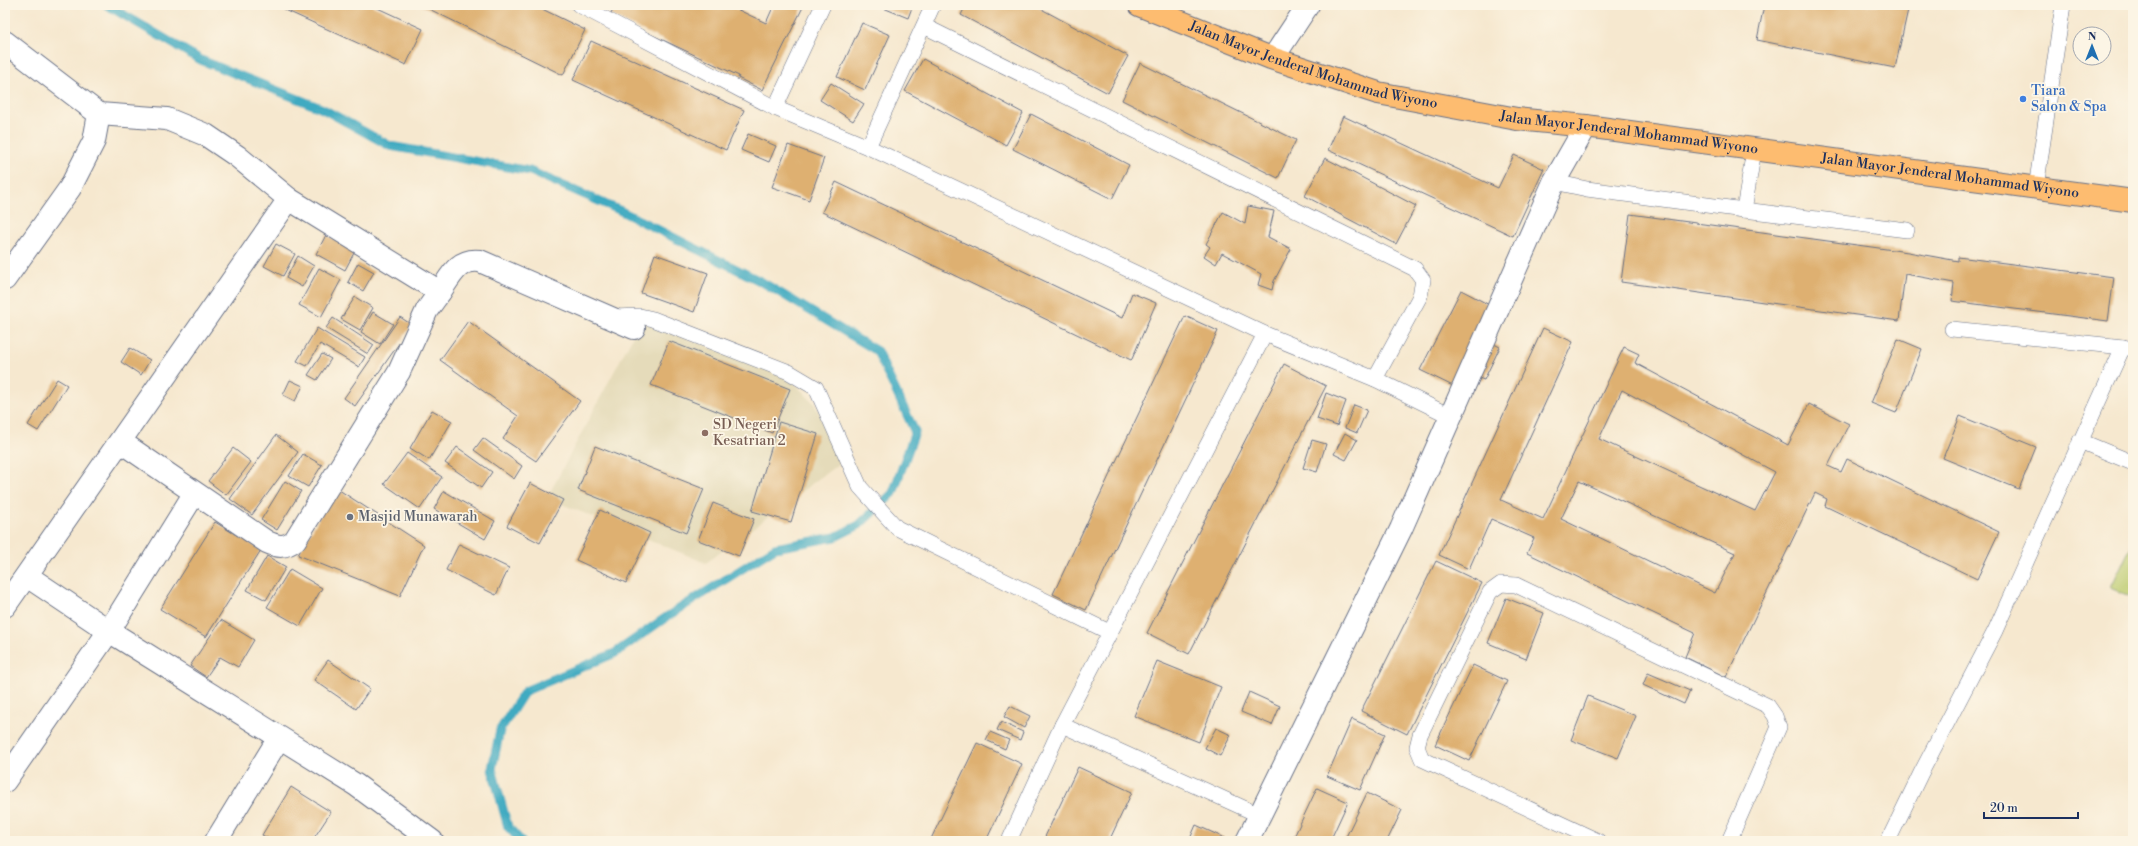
<svg xmlns="http://www.w3.org/2000/svg" width="2138" height="846" font-family="'Libre Bodoni',serif">
<rect width="100%" height="100%" fill="#fcf5e5"/>
<filter id="ink" filterUnits="userSpaceOnUse"><feTurbulence type="fractalNoise" baseFrequency=".025" numOctaves="2"/><feDisplacementMap in="SourceGraphic" scale="8" xChannelSelector="R" yChannelSelector="G"/><feConvolveMatrix kernelMatrix="1 2 1 2 8 2 1 2 1" color-interpolation-filters="sRGB"/></filter>
<filter id="wash" filterUnits="userSpaceOnUse"><feTurbulence type="fractalNoise" baseFrequency=".012" numOctaves="4" result="noise"/><feDisplacementMap in="SourceGraphic" scale="16" xChannelSelector="R" yChannelSelector="G"/><feGaussianBlur stdDeviation="0.9" result="paint"/><feColorMatrix in="noise" values="0 0 0 0 0 0 0 0 0 0 0 0 0 0 0 0 0 1.4 0 .05"/><feComposite in="paint" operator="in"/></filter>
<g filter="url(#wash)">
<rect width="100%" height="100%" fill="#f6e8cf"/>
<path fill="#e5dbba" d="M641,321L789,378L814,403L841,462L706,563L547,498Z"/>
<path fill="#bccb6e" stroke="#6c7d66" d="M2133,542V597L2111,588Z"/>
<g fill="none" stroke-linecap="round" stroke-linejoin="round">
<path stroke="#41aac1" stroke-width="9" d="M107,5L201,60L323,109L390,146L530,171L619,210L762,282L877,351L915,432L893,493L859,525L835,537L775,548L668,616L615,653L525,691L500,730L492,769L508,827L521,841"/>
</g>
<g id="blocks">
<g fill="#deb071" fill-rule="evenodd">
<path d="M285,5H371L423,29L406,65L283,9Z"/>
<path d="M421,5H534L585,30L563,75Z"/>
<path d="M615,5H728L766,23L774,5H804L762,90L738,78L739,76L610,15Z"/>
<path d="M876,5H913L908,18Z"/>
<path d="M966,5H1034L1128,56L1108,93L961,15Z"/>
<path d="M1764,5H1909L1895,68L1757,40Z"/>
<path d="M862,23L890,35L865,90L837,77Z"/>
<path d="M591,41L744,110L726,150L573,80Z"/>
<path d="M923,59L1023,113L1006,145L905,91Z"/>
<path d="M1140,63L1296,140L1278,178L1122,100Z"/>
<path d="M831,83L864,104L853,121L820,100Z"/>
<path d="M1031,114L1129,165L1112,199L1013,149Z"/>
<path d="M1343,116L1498,188L1514,155L1544,169L1513,236L1328,150Z"/>
<path d="M748,134L776,146L769,162L741,150Z"/>
<path d="M788,145L824,158L809,200L772,187Z"/>
<path d="M1325,158L1416,206L1396,244L1305,196Z"/>
<path d="M836,182L1122,318L1132,293L1156,303L1132,359L1131,360L822,212Z"/>
<path d="M1248,206L1274,211L1268,237L1291,249L1274,281L1272,290L1258,285L1261,274L1222,253L1216,264L1204,256L1210,247L1206,244L1223,212L1245,224Z"/>
<path d="M1630,214L1908,252L1958,261V257L2114,277L2108,321L1952,301L1954,283L1905,274L1899,321L1621,282Z"/>
<path d="M326,235L355,251L345,270L316,254Z"/>
<path d="M276,244L295,254L283,276L264,266Z"/>
<path d="M655,254L708,273L694,312L641,293Z"/>
<path d="M298,256L314,266L302,287L286,278Z"/>
<path d="M358,263L374,272L363,291L348,282Z"/>
<path d="M319,268L341,280L321,317L299,305Z"/>
<path d="M1461,290L1497,309L1457,388L1420,370Z"/>
<path d="M355,297L373,308L360,330L341,319Z"/>
<path d="M373,312L393,324L380,344L361,332Z"/>
<path d="M1185,316L1218,331L1086,610L1053,594Z"/>
<path d="M400,317L412,325L355,406L344,398Z"/>
<path d="M333,318L374,345L368,354L326,328Z"/>
<path d="M468,321L580,401L536,461L503,439L518,416L440,360Z"/>
<path d="M317,328L365,357L359,367L320,344L307,366L297,361Z"/>
<path d="M1543,328L1573,342L1501,500L1543,519L1624,347L1639,354L1635,363L1788,445L1809,404L1849,424L1828,466L1841,472L1847,459L1999,532L1977,579L1825,506L1827,499L1815,493L1726,677L1685,657L1695,633L1527,553L1534,538L1491,519L1469,569L1439,555ZM1622,390L1775,472L1755,511L1599,439ZM1579,481L1735,553L1715,593L1561,519Z"/>
<path d="M1898,339L1922,349L1896,413L1871,403Z"/>
<path d="M669,341L790,389L772,433L651,385Z"/>
<path d="M1488,341L1500,347L1484,380L1471,375Z"/>
<path d="M130,348L150,360L141,375L121,362Z"/>
<path d="M322,354L331,359L317,380L308,375Z"/>
<path d="M1284,364L1326,386L1189,654L1147,633Z"/>
<path d="M57,379L67,385L38,431L28,425Z"/>
<path d="M290,380L303,386L295,401L283,395Z"/>
<path d="M1326,393L1346,401L1337,426L1317,419Z"/>
<path d="M1354,405L1367,410L1357,433L1345,428Z"/>
<path d="M432,410L452,421L429,460L410,448Z"/>
<path d="M1960,416L2036,447L2019,489L1943,458Z"/>
<path d="M779,422L818,434L791,522L752,511Z"/>
<path d="M1345,433L1357,440L1346,460L1334,454Z"/>
<path d="M276,435L298,452L252,515L230,499Z"/>
<path d="M483,438L522,466L514,479L474,450Z"/>
<path d="M1312,440L1326,444L1317,472L1303,468Z"/>
<path d="M595,446L704,489L686,533L578,490Z"/>
<path d="M457,447L492,472L481,488L445,463Z"/>
<path d="M233,448L251,462L226,495L208,481Z"/>
<path d="M407,453L442,477L420,509L384,484Z"/>
<path d="M303,454L322,465L308,487L289,476Z"/>
<path d="M285,481L301,491L277,530L261,520Z"/>
<path d="M530,483L563,500L540,543L507,526Z"/>
<path d="M336,488L424,545L400,596L298,555Z"/>
<path d="M444,491L495,521L485,539L434,509Z"/>
<path d="M713,503L754,519L739,556L698,540Z"/>
<path d="M600,510L650,533L626,583L576,560Z"/>
<path d="M215,522L261,550L206,637L160,609Z"/>
<path d="M459,544L509,568L496,595L446,570Z"/>
<path d="M267,556L286,567L266,600L247,590Z"/>
<path d="M1436,561L1482,583L1407,734L1361,711Z"/>
<path d="M290,569L322,588L300,626L267,607Z"/>
<path d="M1506,598L1544,613L1526,659L1488,643Z"/>
<path d="M221,620L254,640L238,667L220,657L206,677L190,666Z"/>
<path d="M328,660L370,689L356,709L314,680Z"/>
<path d="M1157,661L1221,687L1199,742L1134,716Z"/>
<path d="M1473,665L1507,681L1469,761L1435,745Z"/>
<path d="M1648,673L1690,691L1684,704L1643,685Z"/>
<path d="M1249,692L1280,706L1272,725L1241,712Z"/>
<path d="M1588,696L1636,716L1618,758L1571,740Z"/>
<path d="M1010,706L1030,716L1024,728L1004,717Z"/>
<path d="M1352,719L1385,734L1360,790L1327,776Z"/>
<path d="M1001,722L1023,732L1020,740L997,730Z"/>
<path d="M1216,728L1231,735L1220,756L1205,748Z"/>
<path d="M990,732L1009,740L1005,749L986,740Z"/>
<path d="M977,743L1022,764L986,841H930Z"/>
<path d="M1078,767L1132,792L1109,841H1043Z"/>
<path d="M291,787L331,812L312,841H273L262,835Z"/>
<path d="M1317,788L1348,802L1330,841H1292Z"/>
<path d="M1367,793L1402,810L1387,841H1344Z"/>
<path d="M1196,825L1231,841H1189Z"/>
</g>
</g>
</g>
<g filter="url(#ink)">
<use href="#blocks" fill-opacity="0" stroke="#687086" stroke-width="1"/>
<g fill="none" stroke-linecap="round" stroke-linejoin="round">
<defs>
<g id="service">
<path d="M579,5L775,108L868,147"/>
<path d="M933,5L868,147L1265,334L1375,379L1450,416"/>
<path d="M924,26L1415,269L1423,280L1420,296L1375,379"/>
<path d="M775,108L823,5"/>
<path d="M1554,182L1587,189L1744,210L1754,150"/>
<path d="M2036,188L2063,5"/>
<path d="M1744,210L1907,230"/>
<path d="M614,317L640,316L653,319L789,372L816,388L860,487L897,528L1109,632"/>
<path d="M1952,329L2123,347"/>
<path d="M2080,441L2133,463"/>
<path d="M1062,725L1259,815"/>
<path d="M1009,841L1062,725L1265,334"/>
<path d="M1598,841L1422,759L1417,747L1420,735L1490,592L1501,584L1516,585L1768,706L1775,716L1779,727L1729,841"/>
<path d="M1888,841L1921,773L1995,631L2123,347L2133,349"/>
</g>
<g id="minor">
<path d="M5,42L99,114L94,141L70,188L5,279"/>
<path d="M1273,58L1308,5"/>
<path d="M289,199L440,292C451,276 458,258 480,261L634,328"/>
<path d="M121,442L267,542C278,547 285,548 295,540L399,372L427,310L440,292"/>
<path d="M194,494L109,631L356,785L432,841"/>
<path d="M5,606L289,199L237,156L206,135L167,119L99,114"/>
<path d="M5,781L109,631L27,576"/>
<path d="M216,841L279,738"/>
<path d="M1247,841L1401,529L1554,182L1586,126"/>
</g>
<g id="primary">
<path id="s1" d="M1139,5L1271,58L1378,93L1517,119L1586,126L2133,201"/>
</g>
</defs>
<use href="#service" stroke="#687086" stroke-width="16"/>
<use href="#minor" stroke="#687086" stroke-width="24"/>
<use href="#primary" stroke="#687086" stroke-width="24"/>
<use href="#service" stroke="#fff" stroke-width="15"/>
<use href="#minor" stroke="#fff" stroke-width="22"/>
<use href="#primary" stroke="#fdbc70" stroke-width="22"/>
</g>
</g>
<circle fill="#3f7fe0" stroke="#fcf5e5" stroke-width="1.5" cx="2023" cy="99" r="4"/>
<circle fill="#8d6e63" stroke="#fcf5e5" stroke-width="1.5" cx="705" cy="433" r="4"/>
<circle fill="#6b7280" stroke="#fcf5e5" stroke-width="1.5" cx="350" cy="517" r="4"/>
<g text-anchor="middle" dominant-baseline="central" stroke-width="3.5" stroke-linejoin="round" paint-order="stroke">
<g font-size="14" fill="#1b2f5e" stroke="#fcf5e5">
<text stroke="none"><textPath href="#s1" startOffset="185">Jalan Mayor Jenderal Mohammad Wiyono</textPath></text>
<text stroke="none"><textPath href="#s1" startOffset="509">Jalan Mayor Jenderal Mohammad Wiyono</textPath></text>
<text stroke="none"><textPath href="#s1" startOffset="833">Jalan Mayor Jenderal Mohammad Wiyono</textPath></text>
</g>
<g font-size="14" fill="#366cbe" stroke="#fcf5e5" text-anchor="start">
<text x="2031" y="91">Tiara<tspan x="2031" dy="16">Salon &amp; Spa</tspan></text>
</g>
<g font-size="14" fill="#785e54" stroke="#fcf5e5" text-anchor="start">
<text x="713" y="425">SD Negeri<tspan x="713" dy="16">Kesatrian 2</tspan></text>
</g>
<g font-size="14" fill="#5b616d" stroke="#fcf5e5" text-anchor="start">
<text x="358" y="517">Masjid Munawarah</text>
</g>
</g>
<rect width="2138" height="846" fill="none" stroke="#fcf5e5" stroke-width="20"/>
<g transform="translate(2092 46)"><circle r="19" fill="#fcf5e5" stroke="#a2a6af"/>
<path d="M0-3L7 15L0 10L-7 15Z" fill="#1f6fb2"/>
<text y="-6" font-size="11" font-weight="bold" text-anchor="middle" fill="#1b2f5e">N</text>
</g>
<path d="M1984 812v6h94v-6" fill="none" stroke="#1b2f5e" stroke-width="2"/>
<text x="1990" y="812" font-size="12" fill="#1b2f5e" stroke="#fcf5e5" stroke-width="3" paint-order="stroke">20 m</text>
</svg>
